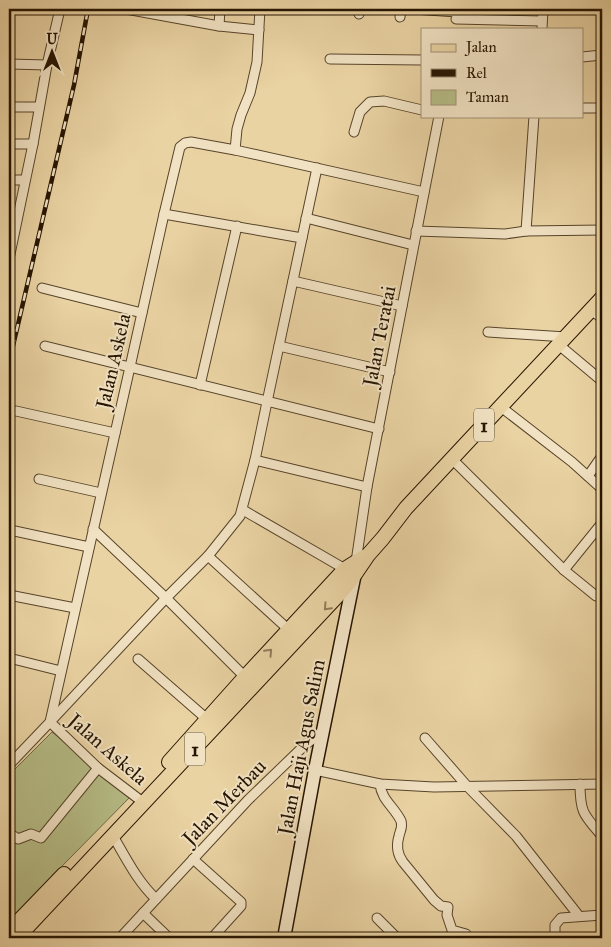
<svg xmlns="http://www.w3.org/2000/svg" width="611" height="947" font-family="'IM FELL Great Primer',serif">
<rect width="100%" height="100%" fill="#ead3a3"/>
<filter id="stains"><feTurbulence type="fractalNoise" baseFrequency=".004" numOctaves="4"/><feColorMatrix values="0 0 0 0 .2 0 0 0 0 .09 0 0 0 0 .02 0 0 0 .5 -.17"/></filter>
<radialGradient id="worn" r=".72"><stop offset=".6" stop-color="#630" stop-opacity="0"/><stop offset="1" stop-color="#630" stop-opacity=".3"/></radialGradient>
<path fill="#b6bc86" stroke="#6e6844" d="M52,732L131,796L9,920V775Z"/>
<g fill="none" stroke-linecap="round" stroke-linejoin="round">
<defs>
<g id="street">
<path d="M126,9L219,26L259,30"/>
<path d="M413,9L457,12"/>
<path d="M359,14L360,9"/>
<path d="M400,17L401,9"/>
<path d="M456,19L542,21"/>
<path d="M219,26L220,9"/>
<path d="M542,29L543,9"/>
<path d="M582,57L602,55"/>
<path d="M330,59L422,60"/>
<path d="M9,64L47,65"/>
<path d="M9,107H39"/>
<path d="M582,108H602"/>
<path d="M354,132L360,112L370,102L384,101L422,110"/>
<path d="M9,144H33"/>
<path d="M235,150L237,129L241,115L250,93L257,62L260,9"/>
<path d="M9,180H25"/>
<path d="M164,214L302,238"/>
<path d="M306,218L413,245"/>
<path d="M416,231L505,234L526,231L602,230"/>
<path d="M526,231L534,116"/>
<path d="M9,259L33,144L47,65L60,9"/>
<path d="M293,281L402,306"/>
<path d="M42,288L142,313"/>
<path d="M591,310L602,318"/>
<path d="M488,332L566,337"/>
<path d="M559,345L602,381"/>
<path d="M45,346L379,429"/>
<path d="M279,346L390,372"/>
<path d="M200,385L237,226"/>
<path d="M501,407L572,462L602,489"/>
<path d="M16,411L115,433"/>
<path d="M452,459L564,570L596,596L602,595"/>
<path d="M255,460L367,487"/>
<path d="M588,476L602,456"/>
<path d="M39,479L101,493"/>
<path d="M243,510L345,569"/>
<path d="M93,529L166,598L245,677"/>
<path d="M10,530L89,547"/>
<path d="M208,556L289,630"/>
<path d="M356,562L367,487L439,116"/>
<path d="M564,570L602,523"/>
<path d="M9,595L75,608"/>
<path d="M9,658L61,671"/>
<path d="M138,659L208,720"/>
<path d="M425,738L467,786L516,836L579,916"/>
<path d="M9,765L50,722L130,367L164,214L180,147L185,143L191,142L235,150L424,192"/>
<path d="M315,770L380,784L434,787L602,784"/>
<path d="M380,784C381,799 395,808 401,821C403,827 400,831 399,836C396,846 397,854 403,862L434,900L441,906L448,907L447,915L452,930L466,934L465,938"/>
<path d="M580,784C580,813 584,815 602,836"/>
<path d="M144,803L98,768L50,722L166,598L208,556L240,516L255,460L267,402L317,168"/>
<path d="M9,833L18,839L31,834L41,838L98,768"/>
<path d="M113,836C126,858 137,881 156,899"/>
<path d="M193,859L241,902V906L212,938"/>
<path d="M143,913L169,938"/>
<path d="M377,918L397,938"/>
<path d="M120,938L248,800L306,744L317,736L322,735"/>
<path d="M555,938V925L561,918L602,915"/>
</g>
<path id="secondary" d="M284,938L315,770L355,573"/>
<g id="primary">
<path d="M169,762L245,677L345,569L364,557"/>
<path d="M9,931L64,874"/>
<path d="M17,938L342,591L351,580L368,555L383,538L406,508L602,298"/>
</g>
</defs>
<use href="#street" stroke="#57442a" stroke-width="11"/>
<use href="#secondary" stroke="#261401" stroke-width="15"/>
<use href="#primary" stroke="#261401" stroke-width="16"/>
<use href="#street" stroke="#f1e2c3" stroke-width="9"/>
<use href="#secondary" stroke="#f1e2c3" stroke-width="12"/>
<use href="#primary" stroke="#ead3a3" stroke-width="14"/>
<defs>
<path id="rail" d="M9,363L74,85L88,9"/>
</defs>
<use href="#rail" stroke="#261401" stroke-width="4.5"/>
<use href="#rail" stroke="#f1e2c3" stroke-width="2.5" stroke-dasharray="8" stroke-linecap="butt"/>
</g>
<defs><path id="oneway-chevron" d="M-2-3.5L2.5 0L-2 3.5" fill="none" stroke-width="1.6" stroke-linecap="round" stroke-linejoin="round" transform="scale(1.25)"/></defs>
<g stroke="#927d5a">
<use href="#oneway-chevron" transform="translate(327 607) rotate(133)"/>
<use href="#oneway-chevron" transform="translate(269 652) rotate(-47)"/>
</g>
<g text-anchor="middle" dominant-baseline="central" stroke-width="4" stroke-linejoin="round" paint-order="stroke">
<g fill="#f1e2c3" stroke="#63523b" stroke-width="1">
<rect x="474" y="408.5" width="20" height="33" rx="4"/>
<rect x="185" y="732.5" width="20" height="33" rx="4"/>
</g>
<g font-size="19" font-weight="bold" fill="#261401">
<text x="484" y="425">1</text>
<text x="195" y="749">1</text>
</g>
<g font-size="20" fill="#261401" stroke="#f1e2c3">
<text transform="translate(379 336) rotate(-79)">Jalan Teratai</text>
<text transform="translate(113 361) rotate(-77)">Jalan Askela</text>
<text transform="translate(301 747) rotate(-79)">Jalan Haji Agus Salim</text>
<text transform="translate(108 749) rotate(41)">Jalan Askela</text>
<text transform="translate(224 802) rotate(-46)">Jalan Merbau</text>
</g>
</g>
<rect width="611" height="947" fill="none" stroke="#ead3a3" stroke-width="30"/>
<rect x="10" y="10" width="591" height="927" fill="none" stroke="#261401" stroke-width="2.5"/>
<rect x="15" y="15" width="581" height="917" fill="none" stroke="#261401"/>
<rect x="421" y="28" width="162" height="90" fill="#f1e2c3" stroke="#a09075"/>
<rect x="431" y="44" width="25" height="8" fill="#ead3a3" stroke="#a09075"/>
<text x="466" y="52" font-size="15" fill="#261401">Jalan</text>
<rect x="431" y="69" width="25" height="8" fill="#261401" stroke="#a09075"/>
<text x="466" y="78" font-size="15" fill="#261401">Rel</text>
<rect x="431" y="90" width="25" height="15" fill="#b6bc86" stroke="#a09075"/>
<text x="466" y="102" font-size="15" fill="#261401">Taman</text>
<g transform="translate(52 52)" stroke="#f1e2c3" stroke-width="4" paint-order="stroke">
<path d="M0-4L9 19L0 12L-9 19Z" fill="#261401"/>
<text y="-8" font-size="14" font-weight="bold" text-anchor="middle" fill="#261401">U</text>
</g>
<rect width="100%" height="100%" filter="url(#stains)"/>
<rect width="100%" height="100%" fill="url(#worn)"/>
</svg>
